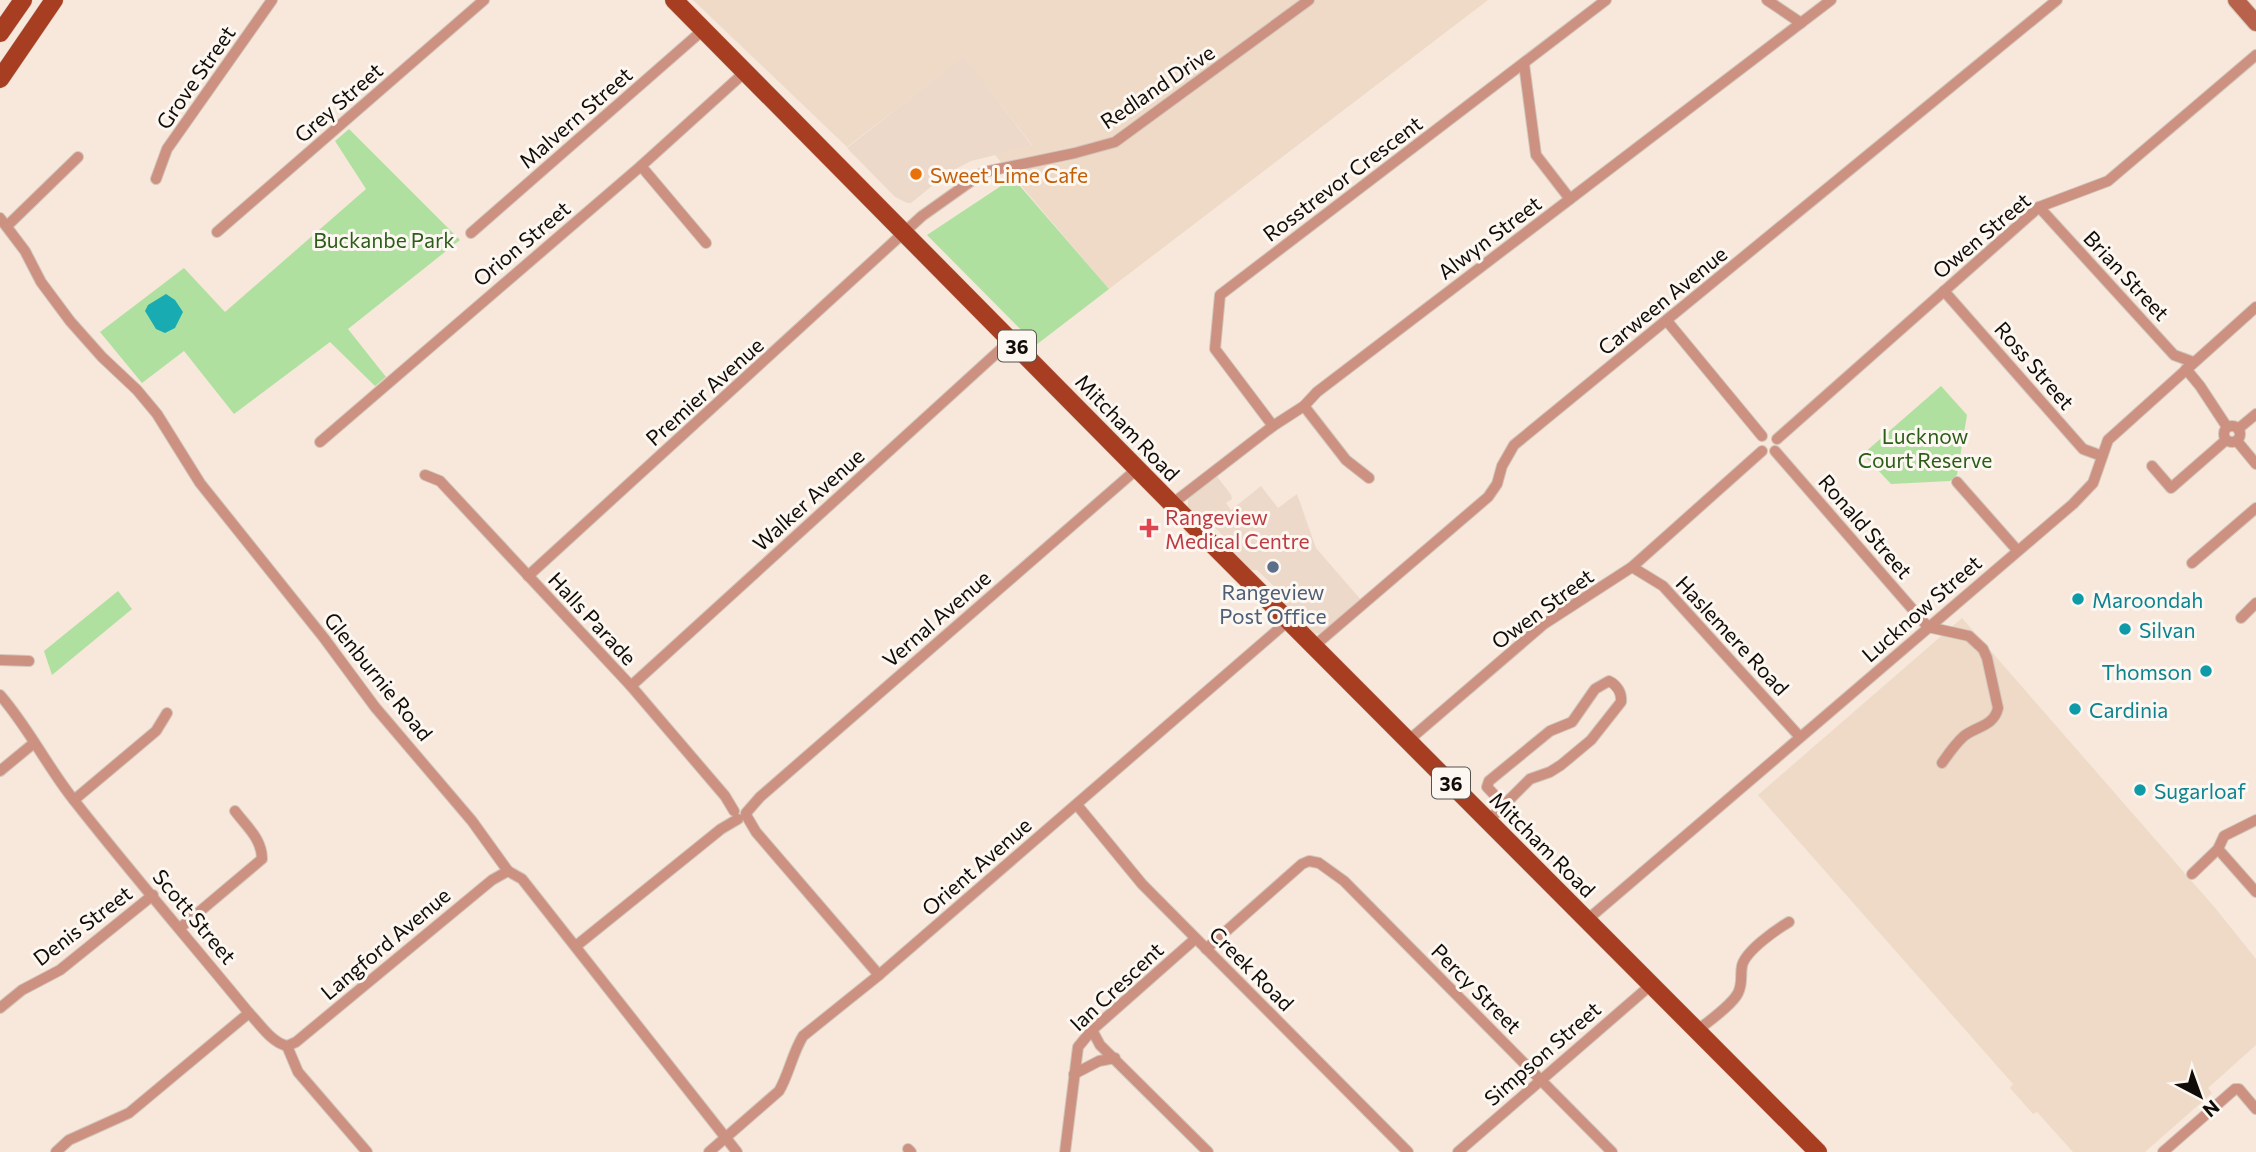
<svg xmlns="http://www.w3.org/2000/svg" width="2256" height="1152" font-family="Commissioner,sans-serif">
<rect width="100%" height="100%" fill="#f7e8db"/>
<g fill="#edd9ca">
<path d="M964,56L1032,146L971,161L948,173L911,203H907L895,197L847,148Z"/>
<path d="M1216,475L1231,495L1232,499L1226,503L1231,510L1261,486L1278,508L1297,494L1316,548L1361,600L1322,633L1315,634L1282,602L1283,595L1257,570H1247L1231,551L1234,550V546L1215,528L1209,529L1188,507V498Z"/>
</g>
<g fill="#eedac7">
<path d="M693,0H1488L1109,289L994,154L1032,145L964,57L847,147Z"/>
<path d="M1962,618L2216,909L2256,959V1045L2208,1088L2212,1093L2145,1152H2073L2037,1112L2033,1114L2010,1088L2013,1084L1758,795Z"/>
</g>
<g fill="#afe0a0">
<path d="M349,129L460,240L348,329L386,377L375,386L330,342L234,414L184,351L142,383L100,332L184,268L225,312L366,189L335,141Z"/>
<path d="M1013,178L1109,289L1036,345L927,235Z"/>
<path d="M1941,386L1967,415L1957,475L1950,481L1891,484L1863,454Z"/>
<path d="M118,591L132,609L52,675L44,651Z"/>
</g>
<path fill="#18abb2" d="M166,294L175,300L183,312L175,328L165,333L156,329L145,311L148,305Z"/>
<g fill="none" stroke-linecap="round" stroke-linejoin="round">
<defs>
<g id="street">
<path d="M1767,0L1801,23"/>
<path d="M1524,64L1536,155L1570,199"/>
<path d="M641,166L706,243"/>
<path d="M156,179L167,149L272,0"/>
<path d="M2039,207L2174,355L2193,362"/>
<path d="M0,218L25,251L41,282L70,321L102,357L137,390L157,414L200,483L324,638L375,707L472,821L508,871L522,879L737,1152"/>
<path d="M7,226L78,157"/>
<path d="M217,232L484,0"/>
<path d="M471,233L703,30"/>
<path d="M1944,291L2083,449L2102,456"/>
<path d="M1667,321L1762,436"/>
<path d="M2186,369L2200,386L2227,427"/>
<path d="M1304,406L1346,460L1369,478"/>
<circle cx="2232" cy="434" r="8"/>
<path d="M1273,426L1215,349L1220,295L1606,0"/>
<path d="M2238,429L2256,414"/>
<path d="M1777,439L2039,207L2108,181L2256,55"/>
<path d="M2237,441L2256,464"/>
<path d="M320,442L641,166L745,72"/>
<path d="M1775,451L1928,627L1969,636L1983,649L1987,658L1998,708C1994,726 1977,726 1964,736C1955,744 1949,753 1942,763"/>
<path d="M2152,466L2171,488L2226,440"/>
<path d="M425,475L440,481L631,686L725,796L734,811"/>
<path d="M1957,482L2017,550"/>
<path d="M1172,504L1273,426L1304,406L1317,392L1831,0"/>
<path d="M2192,563L2256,508"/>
<path d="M1632,567L1663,586L1800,737"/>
<path d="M528,576L922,216L984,172L1075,153L1115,142L1309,0"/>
<path d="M2241,618L2256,603"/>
<path d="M1313,647L1488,497L1497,484L1502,466L1514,445L2057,0"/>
<path d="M0,660L29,661"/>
<path d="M631,686L1011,340"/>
<path d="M0,695C28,727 47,766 73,799C130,872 191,942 249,1013C261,1025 271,1042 287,1046"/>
<path d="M1409,740L1544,624L1632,567L1762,451"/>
<path d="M0,771L34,743"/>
<path d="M74,800L156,731L167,713"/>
<path d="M1077,805L1142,884L1408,1152"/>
<path d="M746,813L760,797L1137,469"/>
<path d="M746,815L756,832L879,975"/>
<path d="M2256,820L2224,836L2218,849L2256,892"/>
<path d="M1488,821L1504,805L1487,787L1489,781L1550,731L1572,722L1595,689L1609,681C1617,685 1622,693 1621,702L1591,740L1561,765L1550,772L1530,779L1504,805"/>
<path d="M2192,874L2218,849"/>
<path d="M1587,920L2073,504L2093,483L2108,440L2256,307"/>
<path d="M180,928L262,859C262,839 247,827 235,811"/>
<path d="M576,946L721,829L738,819"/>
<path d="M1206,949L1302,864L1309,861L1319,863L1344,881L1612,1152"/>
<path d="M0,1008L22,990L60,970L153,895"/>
<path d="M1092,1030L1100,1045L1208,1152"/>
<path d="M1698,1030C1709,1021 1732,1005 1738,993C1743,983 1740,976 1742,966C1745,951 1777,929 1789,922"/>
<path d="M287,1046L296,1042L492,880L508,871"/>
<path d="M287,1046L298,1072L367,1152"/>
<path d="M1074,1074L1099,1061L1115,1058"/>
<path d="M908,1149L911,1152"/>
<path d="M56,1152L69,1140L129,1113L249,1013"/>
<path d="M709,1152L779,1091C789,1074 792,1054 803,1036L879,975L1288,621"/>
<path d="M1065,1152L1078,1047L1092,1030L1195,939"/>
<path d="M1458,1152L1652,984"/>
<path d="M2163,1152L2235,1089H2239L2256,1109"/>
</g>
<path id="secondary" d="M2236,0L2256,23"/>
<g id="primary">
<path d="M674,0L1172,504L1818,1152"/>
<path d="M0,33L23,0"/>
<path d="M0,79L54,0"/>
</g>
</defs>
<use href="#street" stroke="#d2c5b9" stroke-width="12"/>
<use href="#secondary" stroke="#d2c5b9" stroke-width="18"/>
<use href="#primary" stroke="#d2c5b9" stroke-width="19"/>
<use href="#street" stroke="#cc9181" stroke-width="10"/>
<use href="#secondary" stroke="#b8624c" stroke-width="16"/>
<use href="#primary" stroke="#a73e22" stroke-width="18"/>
</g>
<circle fill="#e8710a" stroke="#fdf7f2" stroke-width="2.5" cx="916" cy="174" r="7"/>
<path fill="#e0444e" stroke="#fdf7f2" stroke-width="2.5" d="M1145.5 517.5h7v7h7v7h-7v7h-7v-7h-7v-7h7z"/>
<circle fill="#5c6f8a" stroke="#fdf7f2" stroke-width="2.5" cx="1273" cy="567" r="7"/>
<g fill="#0f9aa8" stroke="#fdf7f2" stroke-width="2.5">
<circle cx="2078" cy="599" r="7"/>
<circle cx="2125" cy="629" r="7"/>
<circle cx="2206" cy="671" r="7"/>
<circle cx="2075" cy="709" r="7"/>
<circle cx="2140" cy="790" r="7"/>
</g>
<g text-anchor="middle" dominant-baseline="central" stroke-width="6" stroke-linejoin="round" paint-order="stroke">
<g fill="#fdf7f2" stroke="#58524e" stroke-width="2">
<rect x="998" y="330.5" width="38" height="31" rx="5"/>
<rect x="1432" y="767.5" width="38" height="31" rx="5"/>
</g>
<g font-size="19" font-weight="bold" fill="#110c08">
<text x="1017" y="346">36</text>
<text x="1451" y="783">36</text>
</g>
<g font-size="21" fill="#110c08" stroke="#fdf7f2">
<text transform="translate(195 77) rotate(-55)">Grove Street</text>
<text transform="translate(1157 86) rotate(-34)">Redland Drive</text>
<text transform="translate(338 102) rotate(-41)">Grey Street</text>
<text transform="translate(575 117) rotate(-41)">Malvern Street</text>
<text transform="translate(1342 178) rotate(-37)">Rosstrevor Crescent</text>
<text transform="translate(1981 235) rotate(-40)">Owen Street</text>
<text transform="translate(1489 237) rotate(-37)">Alwyn Street</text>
<text transform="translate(521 243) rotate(-40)">Orion Street</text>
<text transform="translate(2127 275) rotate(47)">Brian Street</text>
<text transform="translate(1662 300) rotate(-39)">Carween Avenue</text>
<text transform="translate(2035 365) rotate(49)">Ross Street</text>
<text transform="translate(704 391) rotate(-42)">Premier Avenue</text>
<text transform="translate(1128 427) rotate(46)">Mitcham Road</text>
<text transform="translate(808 499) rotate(-42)">Walker Avenue</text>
<text transform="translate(1866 526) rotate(49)">Ronald Street</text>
<text transform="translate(1542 608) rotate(-36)">Owen Street</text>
<text transform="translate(1921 608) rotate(-41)">Lucknow Street</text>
<text transform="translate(593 618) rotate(47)">Halls Parade</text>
<text transform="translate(936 618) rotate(-41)">Vernal Avenue</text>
<text transform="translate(1733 635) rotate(47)">Haslemere Road</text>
<text transform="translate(379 676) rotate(51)">Glenburnie Road</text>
<text transform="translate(1543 844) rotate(45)">Mitcham Road</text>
<text transform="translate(976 866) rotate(-41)">Orient Avenue</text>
<text transform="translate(195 916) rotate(50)">Scott Street</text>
<text transform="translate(82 925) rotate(-37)">Denis Street</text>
<text transform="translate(385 943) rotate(-40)">Langford Avenue</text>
<text transform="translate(1252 968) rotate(45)">Creek Road</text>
<text transform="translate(1116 986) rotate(-43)">Ian Crescent</text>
<text transform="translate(1477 988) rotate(45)">Percy Street</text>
<text transform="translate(1542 1053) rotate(-41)">Simpson Street</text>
</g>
<g font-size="21" fill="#c56008" stroke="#fdf7f2" text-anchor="start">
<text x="930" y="174">Sweet Lime Cafe</text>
</g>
<g font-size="21" fill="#2b5d19" stroke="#fdf7f2">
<text x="384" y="239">Buckanbe Park</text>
<text x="1925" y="435">Lucknow<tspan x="1925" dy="24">Court Reserve</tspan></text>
</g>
<g font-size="21" fill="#be3a42" stroke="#fdf7f2" text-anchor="start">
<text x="1165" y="516">Rangeview<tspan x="1165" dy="24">Medical Centre</tspan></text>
</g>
<g font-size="21" fill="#4e5e75" stroke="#fdf7f2">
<text x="1273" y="591">Rangeview<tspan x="1273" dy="24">Post Office</tspan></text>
</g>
<g font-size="21" fill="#0d838f" stroke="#fdf7f2" text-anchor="start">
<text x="2092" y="599">Maroondah</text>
<text x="2139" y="629">Silvan</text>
<text x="2192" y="671" text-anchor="end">Thomson</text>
<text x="2089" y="709">Cardinia</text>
<text x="2154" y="790">Sugarloaf</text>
</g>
</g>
<g transform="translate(2200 1096) rotate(139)" stroke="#fdf7f2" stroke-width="5" paint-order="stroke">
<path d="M0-5L12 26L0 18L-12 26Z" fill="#110c08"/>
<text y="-10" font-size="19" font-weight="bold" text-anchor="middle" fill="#110c08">N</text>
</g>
</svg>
